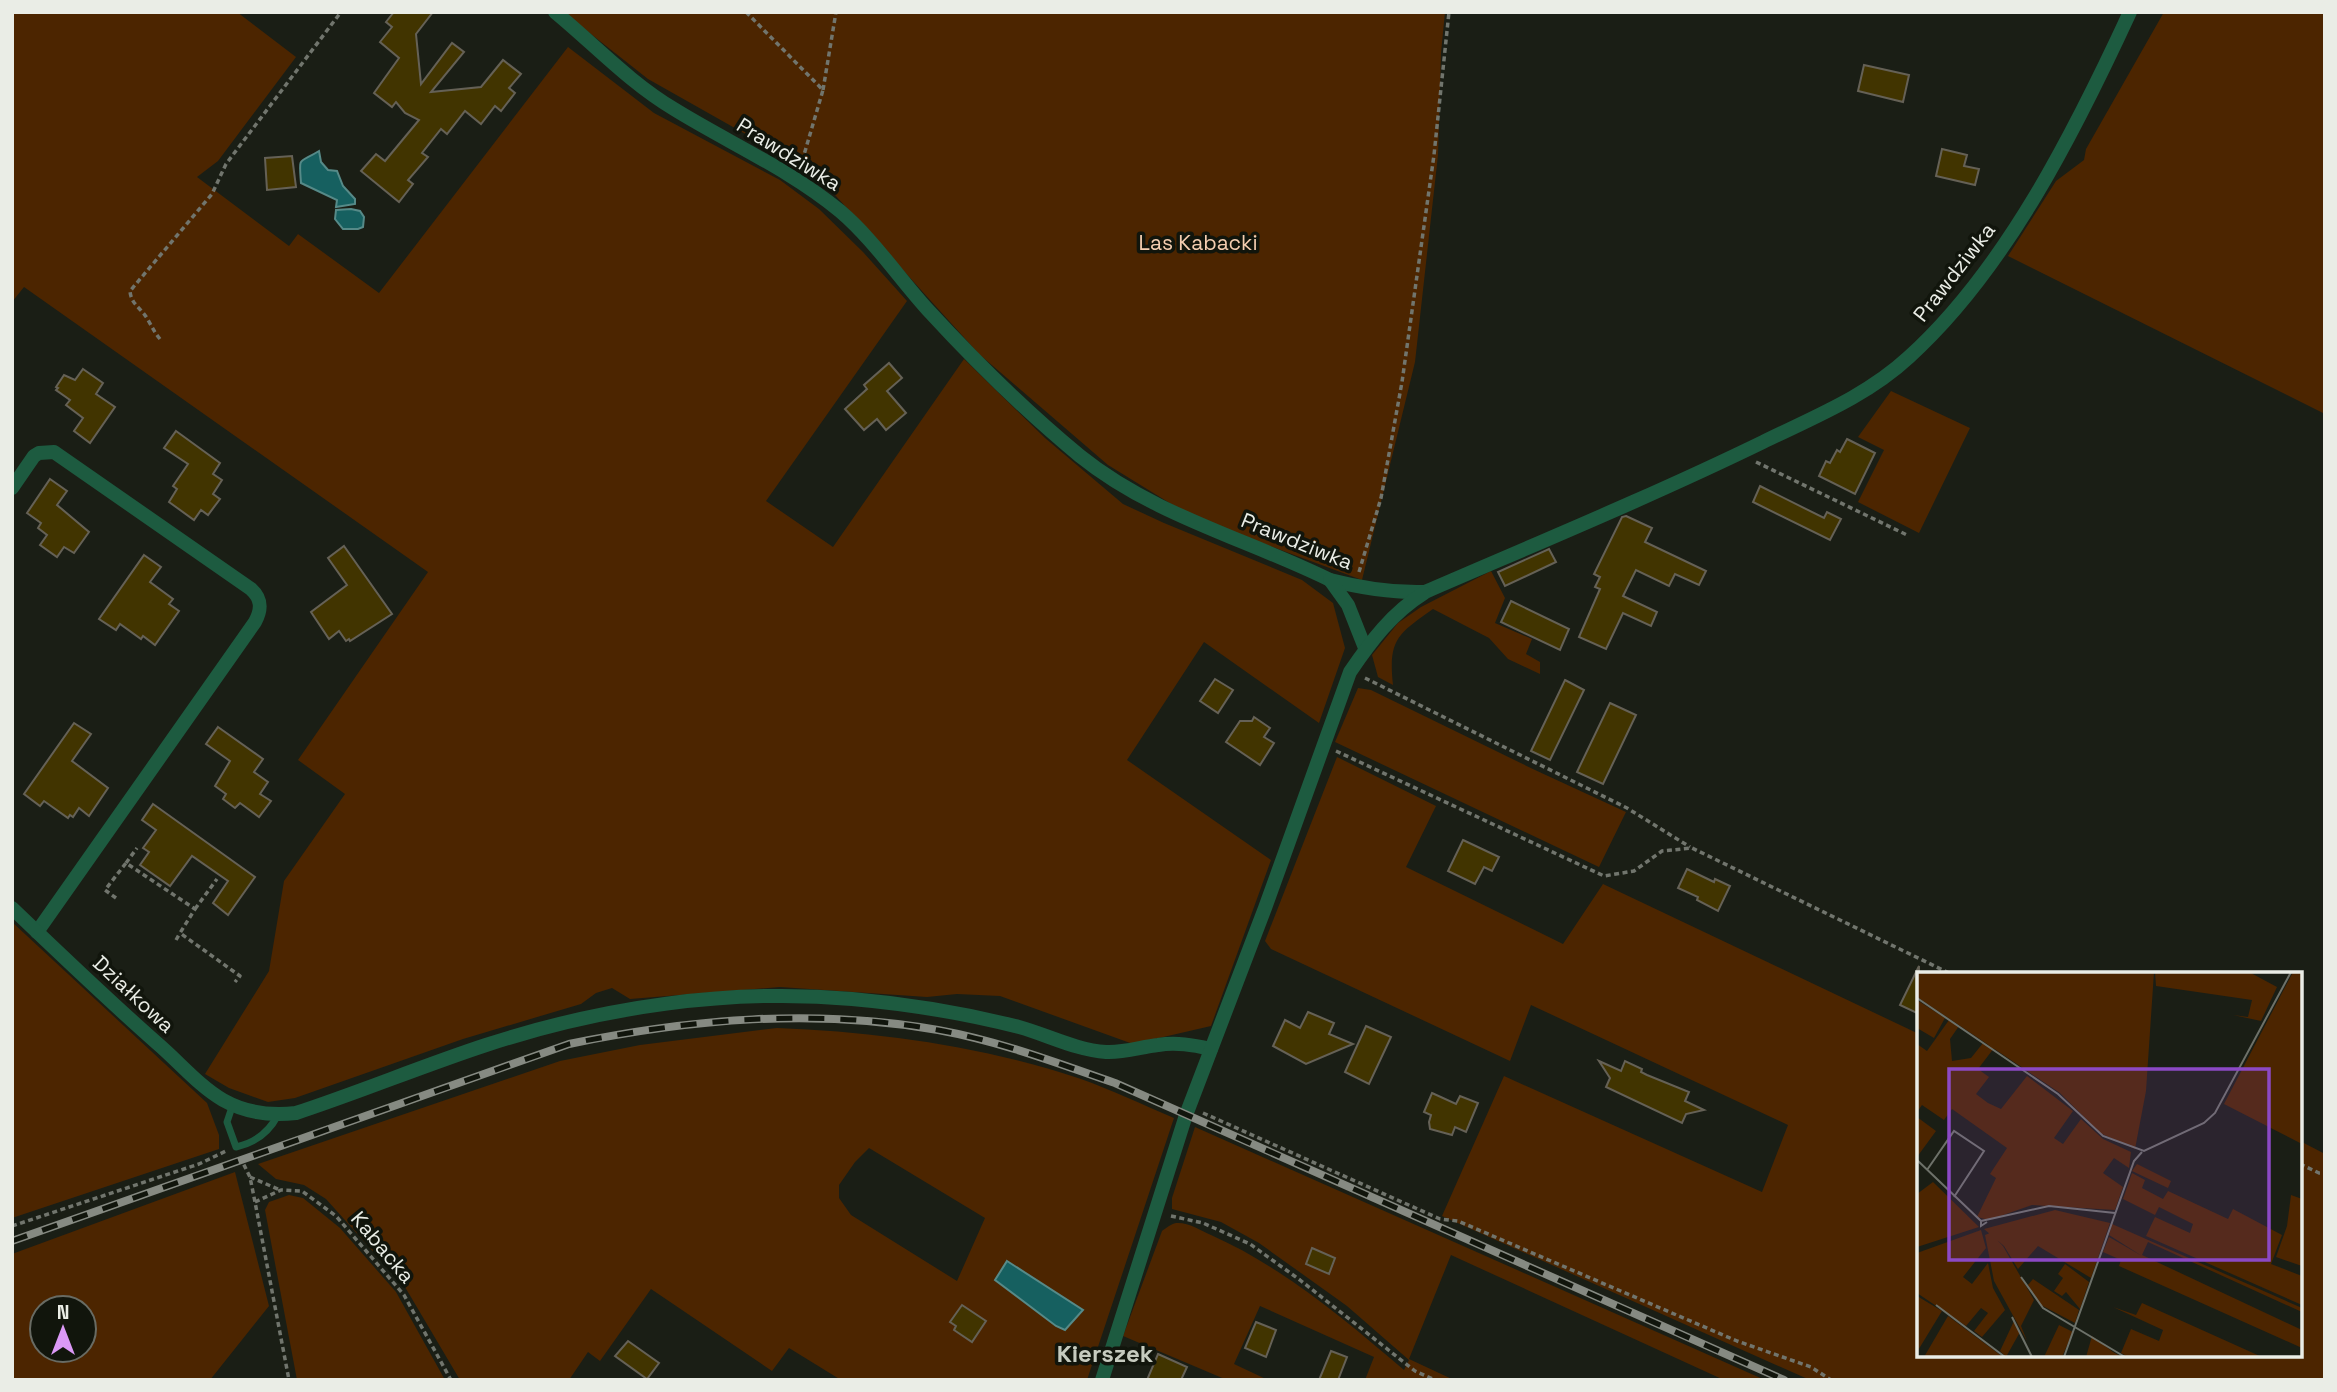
<svg xmlns="http://www.w3.org/2000/svg" width="2337" height="1392" font-family="'Space Grotesk',sans-serif">
<rect width="100%" height="100%" fill="#1a1e15"/>
<g fill="#4c2500" fill-rule="evenodd">
<path d="M12,12H237L296,57L218,161L197,177L289,246L298,234L379,293L568,47L654,113L780,180L819,209L863,252L907,301L766,501L833,547L964,359L1045,438L1123,504L1164,523L1302,580L1333,603L1345,648L1319,723L1204,642L1127,760L1271,860L1211,1026L1133,1044L1000,996L957,994L927,997L780,987L630,999L612,988L596,993L581,1004L463,1039L295,1098L268,1102L229,1088L205,1074L269,971L284,881L345,794L298,760L428,572L24,287L12,302Z"/>
<path d="M563,12H1445L1441,53L1438,155L1415,362L1362,580L1194,518L1108,465L979,354L816,174L648,79Z"/>
<path d="M2164,12H2325V414L2008,256L2056,181L2084,160L2086,149Z"/>
<path d="M1891,391L1970,428L1919,533L1858,502L1884,450L1858,437Z"/>
<path d="M1491,571L1505,598L1495,623L1532,639L1526,654L1540,662V674L1508,659L1489,638L1433,609C1398,634 1388,639 1393,685L1378,677L1372,655L1398,623L1421,607Z"/>
<path d="M1358,688L1371,690L1535,770L1626,812L1599,867L1335,742Z"/>
<path d="M1337,757L1436,806L1406,867L1563,944L1603,884L1919,1034V1355H2300V1141L2325,1154V1380H1810L1442,1216L1504,1076L1762,1192L1788,1125L1531,1005L1510,1061L1271,949L1265,941Z"/>
<path d="M12,922L207,1103L219,1135V1149L12,1218Z"/>
<path d="M777,1028C880,1032 982,1046 1081,1079C1112,1090 1143,1105 1174,1118L1087,1380H841L789,1348L772,1371L651,1289L600,1361L588,1352L569,1380H460L405,1287L326,1199L304,1185L276,1179L258,1164L560,1061L640,1045ZM869,1148L985,1218L957,1281L851,1215L839,1198V1185L855,1162Z"/>
<path d="M1195,1127L1765,1380H1724L1451,1255L1409,1359L1454,1380H1365L1374,1357L1260,1306L1234,1364L1268,1380H1227L1123,1336L1162,1231C1166,1228 1171,1224 1176,1223C1188,1222 1200,1230 1211,1235C1283,1267 1344,1319 1404,1370L1409,1360L1347,1306L1259,1243L1221,1222L1172,1209V1198Z"/>
<path d="M235,1172L269,1306L210,1380H12V1254ZM42,1308H84V1350H42Z"/>
<path d="M289,1195L303,1198L340,1228L396,1292L445,1380H297L265,1210L269,1202Z"/>
</g>
<g fill="#166060" stroke="#568a88" stroke-width="2">
<path d="M319,151L321,162L328,170L337,171L343,186L355,199V204L336,207L337,200L301,183C299,155 298,164 319,151Z"/>
<path d="M351,209L360,211L364,217L363,227L358,229H343L335,219L336,210Z"/>
<path d="M1007,1261L1083,1310L1065,1330L1056,1326L995,1280Z"/>
</g>
<g fill="#413400" stroke="#656156" stroke-width="2">
<path d="M394,12H433L416,34L421,84L452,43L464,52L431,92L481,87L503,60L521,74L509,88L515,93L501,111L495,106L481,124L465,111L447,134L441,129L422,153L428,157L408,180L413,184L399,202L361,171L376,154L385,161L419,120L405,113L396,102L392,107L374,93L399,58L380,42L392,27L386,22Z"/>
<path d="M1864,65L1909,75L1903,102L1858,91Z"/>
<path d="M1942,149L1967,155L1964,166L1979,169L1975,185L1936,176Z"/>
<path d="M292,156L296,187L267,190L265,158Z"/>
<path d="M889,363L902,378L887,391L906,413L886,430L877,419L864,430L845,409L867,389L864,385Z"/>
<path d="M83,369L103,383L96,394L115,407L90,443L74,431L83,418L66,405L70,400L56,390L58,388L56,387L64,375L75,380Z"/>
<path d="M176,431L220,463L213,474L222,480L213,494L220,499L208,515L201,510L194,520L169,502L177,489L173,486L188,464L164,448Z"/>
<path d="M1847,439L1875,453L1855,494L1819,476L1826,461L1830,463L1837,450L1840,452Z"/>
<path d="M50,479L67,491L57,505L89,532L74,553L64,547L57,557L40,545L47,535L38,528L41,523L27,513Z"/>
<path d="M1760,486L1824,518L1827,512L1841,519L1830,540L1753,502Z"/>
<path d="M1626,516L1652,528L1645,542L1706,571L1699,585L1675,574L1669,586L1636,570L1623,596L1657,612L1651,626L1623,613L1606,649L1579,637L1600,589L1595,587L1600,577L1594,574L1622,517Z"/>
<path d="M344,546L392,614L350,641L349,639L346,641L339,631L329,639L311,612L347,585L328,558Z"/>
<path d="M1549,549L1556,562L1505,586L1498,572Z"/>
<path d="M144,555L161,567L150,582L173,599L169,604L179,611L155,645L143,636L141,639L120,624L116,630L99,619Z"/>
<path d="M1511,601L1569,629L1560,650L1501,622Z"/>
<path d="M1215,679L1233,690L1218,713L1200,701Z"/>
<path d="M1565,680L1584,690L1550,760L1531,751Z"/>
<path d="M1610,703L1636,715L1603,784L1577,772Z"/>
<path d="M1254,717L1270,728L1264,737L1274,743L1260,765L1226,742L1240,721H1252Z"/>
<path d="M74,723L91,734L72,761L108,788L89,816L79,808L73,817L70,815L68,818L44,801L40,806L24,794Z"/>
<path d="M218,727L263,759L254,772L268,782L260,794L271,801L259,817L240,803L235,808L223,799L226,794L215,786L230,761L206,744Z"/>
<path d="M153,804L255,877L228,915L213,903L228,881L192,856L170,886L140,865L149,852L143,848L156,830L142,820Z"/>
<path d="M1463,840L1499,857L1492,871L1484,867L1475,884L1448,871Z"/>
<path d="M1687,869L1714,882L1715,879L1730,886L1718,911L1697,900L1698,897L1678,888Z"/>
<path d="M1919,966V1014L1900,1005Z"/>
<path d="M1308,1012L1334,1023L1329,1034L1353,1044L1306,1064L1273,1046L1285,1020L1300,1028Z"/>
<path d="M1366,1026L1391,1037L1369,1084L1345,1072Z"/>
<path d="M1599,1061L1621,1071L1625,1061L1642,1069L1641,1072L1647,1075L1689,1092L1685,1101L1704,1110L1686,1114L1682,1123L1606,1087L1610,1078Z"/>
<path d="M1432,1093L1456,1104L1460,1096L1478,1103L1466,1132L1455,1127L1452,1135L1430,1129L1429,1122L1431,1115L1424,1112Z"/>
<path d="M1312,1248L1335,1258L1329,1274L1306,1264Z"/>
<path d="M962,1305L986,1321L972,1342L954,1330L956,1326L950,1322Z"/>
<path d="M1256,1322L1276,1330L1266,1357L1245,1348Z"/>
<path d="M628,1341L659,1363L647,1379L615,1356Z"/>
<path d="M1331,1351L1347,1357L1338,1380H1319Z"/>
<path d="M1158,1354L1187,1367L1181,1380H1147Z"/>
</g>
<g fill="none" stroke-linecap="round" stroke-linejoin="round">
<g stroke="#71756d" stroke-width="3.5" stroke-dasharray="5 3.5" stroke-linecap="butt">
<path d="M746,12L823,90L801,165"/>
<path d="M823,90L836,12"/>
<path d="M160,339C155,333 152,327 148,320C142,308 131,305 130,291L212,194L226,164L341,12"/>
<path d="M1756,462L1907,535"/>
<path d="M1359,572L1381,498L1402,382L1434,155L1449,12"/>
<path d="M1365,678L1627,808L1690,847"/>
<path d="M1336,751L1604,876L1634,871L1662,851L1692,848L1951,974"/>
<path d="M126,863L137,848"/>
<path d="M116,898L105,890L126,863L195,909L180,933L240,976L235,982"/>
<path d="M195,909L217,879"/>
<path d="M176,940L180,933"/>
<path d="M1203,1113L1440,1219L1458,1221L1737,1341L1811,1367L1831,1380"/>
<path d="M240,1157L250,1177L255,1202L289,1380"/>
<path d="M2300,1164L2319,1173H2325"/>
<path d="M250,1177L280,1190"/>
<path d="M255,1202L281,1190L302,1191L336,1216L404,1295L451,1380"/>
<path d="M1171,1216L1203,1223L1250,1244L1300,1280L1415,1371L1435,1380"/>
<path d="M12,1226L199,1164L226,1151"/>
</g>
<path stroke="#1d5b40" stroke-width="7" d="M233,1104L227,1122L236,1147C255,1143 269,1132 278,1115"/>
<g stroke="#1d5b40" stroke-width="14">
<path d="M555,12C595,45 629,82 674,109C729,143 789,169 840,211C873,239 899,278 928,310C973,359 1029,414 1080,456C1153,515 1247,539 1330,580C1361,588 1393,593 1425,592C1538,543 1652,496 1763,442C1814,417 1867,396 1909,357C2006,269 2075,131 2130,12"/>
<path d="M12,488L34,456L39,453L54,452L251,589C262,599 262,609 255,622L37,932"/>
<path d="M1330,580L1348,605L1365,648"/>
<path d="M12,908C60,954 108,1000 158,1044C179,1062 199,1086 223,1100C246,1113 270,1116 296,1113C360,1092 422,1066 486,1045C602,1007 730,988 852,999C909,1004 964,1013 1019,1027C1048,1035 1076,1050 1106,1052C1123,1053 1141,1047 1158,1045C1176,1042 1193,1045 1211,1049"/>
<path d="M1102,1380L1186,1115L1265,908L1350,672C1371,641 1392,613 1424,593"/>
</g>
<defs>
<path id="rail" d="M12,1241L569,1044C691,1019 814,1008 938,1030C999,1041 1057,1063 1115,1083L1784,1380"/>
</defs>
<use href="#rail" stroke="#868a82" stroke-width="8"/>
<use href="#rail" stroke="#11150c" stroke-width="5" stroke-dasharray="16" stroke-linecap="butt"/>
</g>
<g text-anchor="middle" dominant-baseline="central" stroke-width="7" stroke-linejoin="round" paint-order="stroke">
<g font-size="21" fill="#eaede6" stroke="#11150c">
<text transform="translate(789 154) rotate(32)">Prawdziwka</text>
<text transform="translate(1954 272) rotate(-52)">Prawdziwka</text>
<text transform="translate(1297 541) rotate(22)">Prawdziwka</text>
<text transform="translate(134 994) rotate(43)">Działkowa</text>
<text transform="translate(383 1247) rotate(50)">Kabacka</text>
</g>
<g font-size="21" fill="#f4ceb1" stroke="#11150c">
<text x="1198" y="242">Las Kabacki</text>
</g>
<g font-size="24" font-weight="bold" fill="#c6cbbf" stroke="#11150c">
<text x="1105" y="1353">Kierszek</text>
</g>
</g>
<g transform="translate(1917 972)">
<rect width="385" height="385" fill="#1a1e15"/>
<path d="M0,0H237L229,119L218,177L183,161L143,121L0,25ZM238,0H332L360,15L344,49L316,43L331,45L335,28L239,14ZM376,0H385V172L307,132ZM0,28L28,46L17,66L0,56ZM32,48L42,54L33,67L35,89L54,86L66,71L77,76L61,97L72,105L59,122L71,131L84,137L110,104L156,139L137,166L146,172L164,147L186,167L214,180L212,196L197,186L186,201L206,215L198,238L115,233L72,248L60,245L79,206L73,202L90,176L35,137L27,148L5,133L0,140V72L10,79ZM0,145L19,159L0,185ZM220,192L254,209L251,216L215,199ZM215,201L228,208L225,216L246,227L251,219L311,247L316,237L365,263L354,292L385,304V333L229,264L238,245L273,261L276,252L242,235L238,243L206,227ZM16,210L62,255L0,275V222ZM374,223L385,227V294L359,285L370,254ZM138,238L193,251L174,306L121,274L101,297L87,274L67,257ZM195,252L385,336V340L231,270L225,283L385,358V376L202,294L204,288L186,280L192,265L225,284L192,263ZM64,258L69,276L46,305L55,312L71,291L76,316L88,338L65,365L57,359L71,341L64,336L49,354L0,321V281ZM73,261L86,274L117,328L104,354L110,369L77,309L68,263ZM148,292L172,310L163,337L149,320L145,324L137,319L146,306L141,302ZM116,307L162,338L158,351L122,332L110,314ZM0,324L25,339L0,380ZM225,331L345,385H211L204,381L214,357L242,369L246,358L196,335L219,343ZM31,344L86,385H7ZM97,349L103,360L89,385L83,379ZM142,353L156,360L145,385H127ZM175,364L196,380L205,385H169Z" fill="#4c2500"/>
<path fill="none" stroke="#6d7169" stroke-width="2" d="M0,26L141,122L186,164L227,179L287,151L298,141L374,0M0,188L64,249V254L70,250M10,198L37,159L67,179L37,225M64,249L132,234L198,241M104,305L126,336L208,385M19,333L88,385M95,345L115,385M147,385L217,189L225,180"/>
<path fill="#8c49c5" fill-opacity="0.15" stroke="#8c49c5" stroke-width="3.5" d="M32,97H352V288H32Z"/>
<rect width="385" height="385" fill="none" stroke="#eaede6" stroke-width="3.5"/>
</g>
<rect width="2337" height="1392" fill="none" stroke="#eaede6" stroke-width="28"/>
<g transform="translate(63 1329)"><circle r="33" fill="#11150c" stroke="#686b63" stroke-width="2"/>
<path d="M0-5L12 26L0 18L-12 26Z" fill="#db99f6"/>
<text y="-10" font-size="19" font-weight="bold" text-anchor="middle" fill="#eaede6">N</text>
</g>
</svg>
